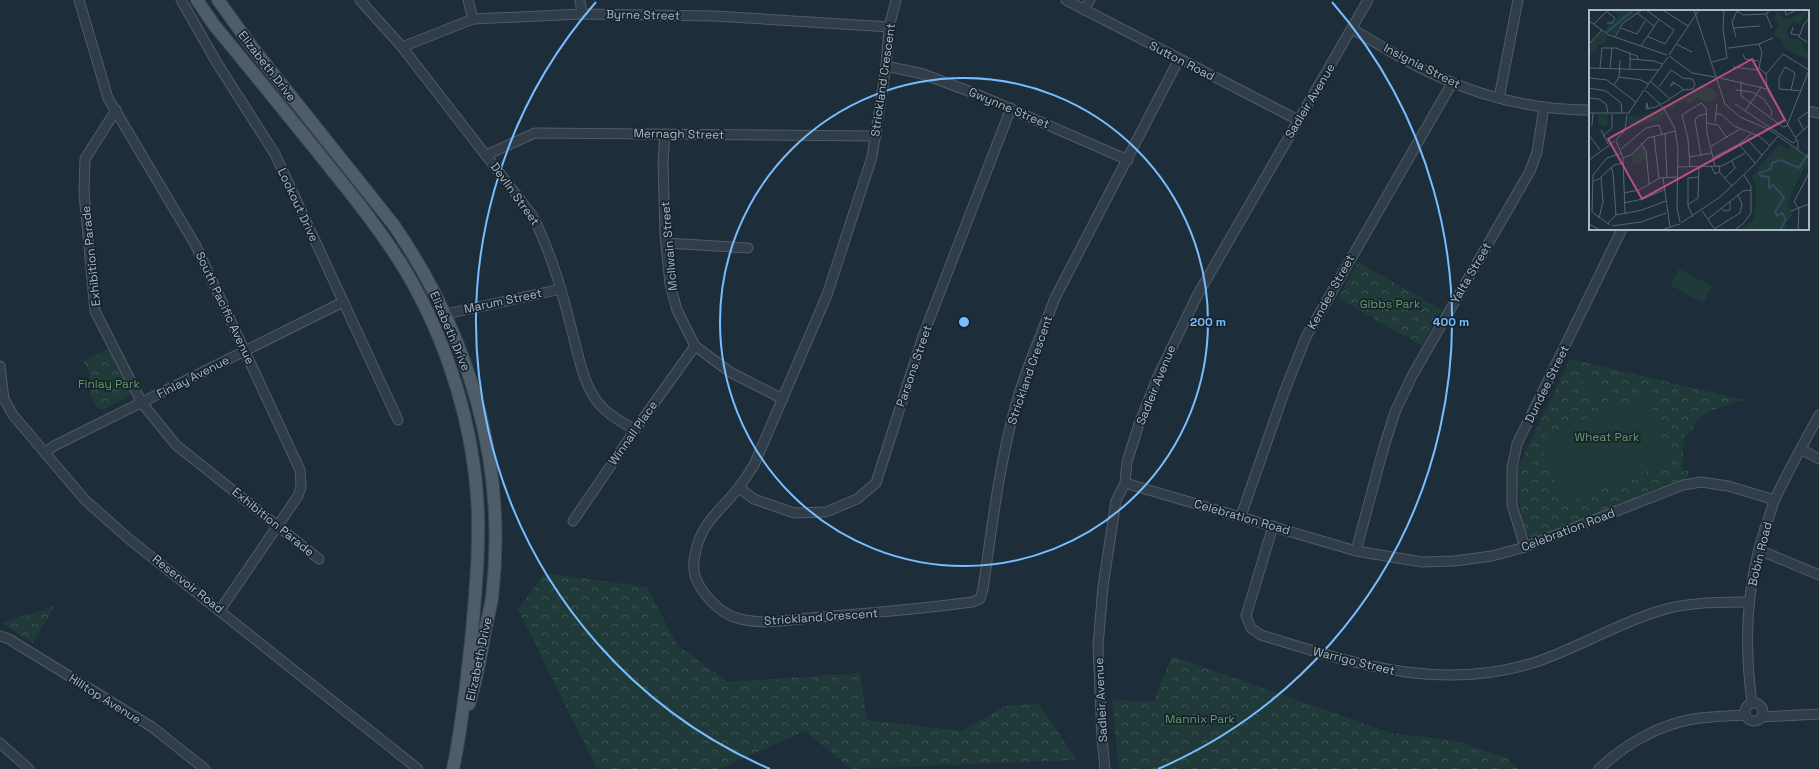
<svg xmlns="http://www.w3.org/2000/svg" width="1819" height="769" font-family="'Space Grotesk',sans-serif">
<defs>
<pattern id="forest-crowns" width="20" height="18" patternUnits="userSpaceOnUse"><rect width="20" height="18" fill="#1f3a39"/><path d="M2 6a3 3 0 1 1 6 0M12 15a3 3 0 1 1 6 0" fill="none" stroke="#3d5454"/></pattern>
</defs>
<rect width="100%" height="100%" fill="#1d2d39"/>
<g fill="url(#forest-crowns)">
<path d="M1358,262L1442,310L1422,346L1338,298Z"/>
<path d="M112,346L132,393L129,396L103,410L99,409C82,395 97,375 83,362Z"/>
<path d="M1570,359L1745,400C1726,406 1696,410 1692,432L1684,436L1682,472L1689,470L1688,476L1684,479L1534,538L1530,537L1523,531L1516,472Z"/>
<path d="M545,573L647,587L677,645L728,682L860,673L867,720L962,731L1005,706L1039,704L1077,760L851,769L805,731L720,769H597L518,609Z"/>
<path d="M55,606L33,643L2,623Z"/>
<path d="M1172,656L1391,733L1457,741L1507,758L1518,769H1119L1112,699L1143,702L1154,701Z"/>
</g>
<g fill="#1f3a39">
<path d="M1679,269L1712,286L1703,303L1670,285Z"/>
<path d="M1595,373L1602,390L1588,395L1581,379Z"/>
<path d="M1646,395L1672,461L1565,504L1539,438Z"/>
</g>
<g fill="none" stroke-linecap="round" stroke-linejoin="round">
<defs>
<g id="minor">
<path d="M79,0L108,98L196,246L300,470L301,487L298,496L220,610"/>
<path d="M181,0L217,63L275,154L398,420"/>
<path d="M360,0L402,47L532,215C551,252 562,291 572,331C578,353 582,378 594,397C603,412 620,421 635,430"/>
<path d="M468,0L473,19"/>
<path d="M580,0L582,14"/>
<path d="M896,0L889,27L886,66L872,157L827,295L754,465C749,472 745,480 739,487C726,505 707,518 699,540C695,550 692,566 695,576C701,593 719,613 737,618C763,626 794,619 821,617C872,613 921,609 972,602L980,599L983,589C992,527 999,465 1016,404C1026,368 1042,333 1055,298L1179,59"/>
<path d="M1066,0L1298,120"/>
<path d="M1084,10L1090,0"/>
<path d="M1352,29C1380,45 1408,63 1437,76C1485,98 1537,110 1590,110"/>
<path d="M402,47L473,19L582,14L715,16L889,27"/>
<path d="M886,66L923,74L979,95L1128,160"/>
<path d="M1499,98L1518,0"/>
<path d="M116,110L85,159L84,193L95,311L142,403L176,445L319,559"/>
<path d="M1808,111L1819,113"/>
<path d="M665,134L663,161L665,236L670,284L677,310L695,346L730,372L783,399"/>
<path d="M486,155L535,133L876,136"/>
<path d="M667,243L748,248"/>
<path d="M446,314L561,289"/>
<path d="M0,366L4,399L13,415L85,500L129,539L418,769"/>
<path d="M1801,449L1819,459"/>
<path d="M45,453L54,446L343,302"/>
<path d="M1125,483L1356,551L1422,562L1454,561L1492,556L1525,547L1683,485L1701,482L1728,486L1775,500"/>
<path d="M739,488L754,499L794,513L826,512L857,499L876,483L923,336L1011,108"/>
<path d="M1241,516L1285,390L1306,337L1452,83"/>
<path d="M573,521L635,430L695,346"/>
<path d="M1273,526L1246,616L1251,628L1261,635C1353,663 1439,693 1536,662C1578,648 1616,624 1659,611C1687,602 1719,602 1749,602"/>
<path d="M1525,547L1512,505V468L1517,444L1622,229"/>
<path d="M1759,550L1819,575"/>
<path d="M1356,551L1383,450L1395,412L1412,376L1530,171L1537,152L1544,107"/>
<path d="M0,636L9,639L152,727L205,769"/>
<path d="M1752,703C1744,642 1746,587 1765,528C1769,519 1771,509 1775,499C1788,471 1804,443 1819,415"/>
<circle cx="1754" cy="712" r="9"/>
<path d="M1761,717L1819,714"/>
<path d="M0,743L29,769"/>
<path d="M1105,769L1102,738L1098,646L1103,586L1116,501L1125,483L1127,462L1139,424L1158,376L1198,294L1368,0"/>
<path d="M1599,769C1624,745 1658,725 1693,719C1710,716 1728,716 1745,715"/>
</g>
<g id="major">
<path d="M197,0L214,25C248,66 282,108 316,150C347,189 379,227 405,270C448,342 475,429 478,514C479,556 475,599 471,642C466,685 462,727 453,769"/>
<path d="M218,0L252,47L393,224C469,334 508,464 492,598C490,611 486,624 484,637C480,660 476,682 469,704"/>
</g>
</defs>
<use href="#minor" stroke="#4f5c67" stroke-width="11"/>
<use href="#major" stroke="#3b4752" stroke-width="14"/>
<use href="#minor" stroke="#313e49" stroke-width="9"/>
<use href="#major" stroke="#4f5d6a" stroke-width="12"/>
</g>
<g fill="none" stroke="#77bdff" stroke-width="2">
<circle cx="964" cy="322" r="244"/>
<path d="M770 769A487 487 0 0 1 596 2M1332 2A487 487 0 0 1 1158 769"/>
</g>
<g text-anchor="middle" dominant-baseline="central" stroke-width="3.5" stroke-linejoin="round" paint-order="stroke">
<g font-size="12" fill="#abb9c6" stroke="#17232d">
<text transform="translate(643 15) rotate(1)">Byrne Street</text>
<text transform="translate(1182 61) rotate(27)">Sutton Road</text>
<text transform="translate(267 66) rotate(52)">Elizabeth Drive</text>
<text transform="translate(1422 66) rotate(27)">Insignia Street</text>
<text transform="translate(883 80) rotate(-82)">Strickland Crescent</text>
<text transform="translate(1310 101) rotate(-59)">Sadleir Avenue</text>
<text transform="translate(1009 108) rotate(23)">Gwynne Street</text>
<text transform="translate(679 134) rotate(1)">Mernagh Street</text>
<text transform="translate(515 194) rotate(54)">Devlin Street</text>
<text transform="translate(298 205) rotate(65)">Lookout Drive</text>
<text transform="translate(669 246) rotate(-95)">McIlwain Street</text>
<text transform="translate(91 256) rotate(-96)">Exhibition Parade</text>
<text transform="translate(1471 273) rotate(-60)">Yalta Street</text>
<text transform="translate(1331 292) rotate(-61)">Kendee Street</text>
<text transform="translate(503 301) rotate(-12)">Marum Street</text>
<text transform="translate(225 308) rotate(65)">South Pacific Avenue</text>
<text transform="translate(450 331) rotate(67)">Elizabeth Drive</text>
<text transform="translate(914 366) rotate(-71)">Parsons Street</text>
<text transform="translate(1030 370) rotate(-71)">Strickland Crescent</text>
<text transform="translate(193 377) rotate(-27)">Finlay Avenue</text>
<text transform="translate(1547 384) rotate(-64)">Dundee Street</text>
<text transform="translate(1156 385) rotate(-68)">Sadleir Avenue</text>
<text transform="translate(633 433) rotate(-55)">Winnall Place</text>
<text transform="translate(1242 517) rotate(16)">Celebration Road</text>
<text transform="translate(273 522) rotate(39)">Exhibition Parade</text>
<text transform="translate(1568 530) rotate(-21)">Celebration Road</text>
<text transform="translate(1760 554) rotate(-76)">Bobin Road</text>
<text transform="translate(188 584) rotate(38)">Reservoir Road</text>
<text transform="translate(821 617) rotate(-4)">Strickland Crescent</text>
<text transform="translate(479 659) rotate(-78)">Elizabeth Drive</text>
<text transform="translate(1354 661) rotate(14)">Warrigo Street</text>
<text transform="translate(105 699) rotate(32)">Hilltop Avenue</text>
<text transform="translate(1101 700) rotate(-93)">Sadleir Avenue</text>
</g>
<g font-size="12" fill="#619966" stroke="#17232d">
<text x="1390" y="304">Gibbs Park</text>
<text x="109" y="384">Finlay Park</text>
<text x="1607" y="437">Wheat Park</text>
<text x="1200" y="719">Mannix Park</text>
</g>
</g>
<g transform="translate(1589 10)">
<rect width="220" height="220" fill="#1d2d39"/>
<path d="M23,0H51L33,13L25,26L15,20L30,6ZM188,0H191L192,7L196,10L220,0L209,15L205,12L200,15L197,23L201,29H209L214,33L212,36L220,42V50L196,39L192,28H187L185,22L190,16L186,9ZM13,22L19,25L17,32L8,35L7,42L0,44L2,57H0V34ZM112,73L129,84L128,88L119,92L109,88L99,94L96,91L88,94L83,100L78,97L95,86L101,87ZM74,98L78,103L74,105L75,109L44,116L38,114L41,105L50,107ZM9,104H18V116L9,114ZM190,134L199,140L201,136L220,149V156L215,158L200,189L199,195L204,201L203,206L196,214L200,220H154L164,210L167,199V176L163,166ZM52,135L56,139L57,150L41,155L44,151L42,146Z" fill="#1f3a39"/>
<path d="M198 148a6 6 0 1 1 12 0a6 6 0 1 1-12 0ZM191,154L202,162L193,175L182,167Z" fill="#1f3a39"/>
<path fill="none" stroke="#2f4b62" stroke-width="2" d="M18,22L44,0M191,220L197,209L193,203L188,206L186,202L195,187L184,175L180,178V167L172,166L170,163L182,159L183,153L192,150L210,158L220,143"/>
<path fill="none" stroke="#566571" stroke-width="1" d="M57,0L85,20L76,34L58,26M74,0L99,16M105,0L136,94L151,107L181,120L220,148M147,0L154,5L178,4L180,0M196,0L197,5L208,0M17,1L26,8L23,13H18M48,3L65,16M177,4L183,18M0,11L20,25L78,45M5,14L19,0M204,17L202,24L210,25M32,18L48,24L56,11M144,18L171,16M26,27L34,13L53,0M147,27L143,12L148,1M218,32L210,27L215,14L220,8M0,34L13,20M87,34L103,42M170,34L184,28M52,36L70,9M139,38L170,34M154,44L156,49L170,51M80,45L110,0M80,46L103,63L126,67M41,49L65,51L73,54M123,52L138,48L134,18L135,0M144,57L168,60L170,58M0,58L69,60M11,58L13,38H27L48,46L49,49M170,58L173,43L170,34M170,58L177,64L178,78M21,59L23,38M41,59V43M177,64L194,44L220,60M30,67L52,70L59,74M127,67L178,79L209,132V139M0,68L18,70L47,92M61,71L81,89M152,71V86L194,117L200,115M86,73L81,76L84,72L92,77L94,80M25,75L30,67L31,50M70,77L82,60L94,68L103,69L106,74L104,79L94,80L73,94M0,78L17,81L32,93L33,103M56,79L79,47M56,80L75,98L86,119L89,139L88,198L91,212M147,80L163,82L175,89L183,101L182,106M202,80L206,63L196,57L190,68V79L202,80L212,81M0,81V68M0,88L10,89L17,94L19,103M146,94L204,133L208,130M59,98L58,93L57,99L67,97L72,93M156,101L173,76M0,103H39M39,104L55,80M127,104H132L145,116L170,126L181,136M126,112L128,94M117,113L129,115L138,128M199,113L220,60M3,115L4,103M12,120L19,134M215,120L209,109L220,101M76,123L78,167M0,125L11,140M14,126L23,118V104M65,126L70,169M207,127L220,115M158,129L173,145M27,130L36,120L38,105M27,131L34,148L36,203M52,133L57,141L60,174M150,134L166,153M121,137L151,119M32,139L57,118L70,115L73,124M112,146L106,110L109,106L117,104M100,147L123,143M125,147L150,134L162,124M34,148L42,145L59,128L86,121M0,150L26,131M122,156L126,164L130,162M130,156L131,163L143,176M22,157L24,163L27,205M88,157L133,156L156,143M101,157L99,129L93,105L112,93L117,98L118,123L126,156M74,168L81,217M136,168L146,158L143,151M4,171L10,169L25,155L34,153M35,183L50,180L71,168L88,167M35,193L54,189L77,179M99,195L109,188L110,157M133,199L136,201L141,200V192M113,201L125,218M202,201L220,194M104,207L99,196V168L110,167M10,208L14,192L12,167M119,209L154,181L162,180M19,213L27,205L53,200L77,191M92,213L131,187L165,155L189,126M0,214L11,220M21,215L3,202L4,165L18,148L33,143M23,216L52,212L77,203M125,219L151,203L153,194L149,185M72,220L91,214M145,220L154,214L162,203V176L155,165M209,220L210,199L205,192L220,163"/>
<path fill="#ba5080" fill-opacity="0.15" stroke="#ba5080" stroke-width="2" d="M163,49L196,110L53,189L19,129Z"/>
<rect width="220" height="220" fill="none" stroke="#abb9c6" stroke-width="2"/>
</g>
<circle cx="964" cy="322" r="6" fill="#77bdff" stroke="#17232d" stroke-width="2"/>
<g font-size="12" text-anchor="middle" font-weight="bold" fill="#77bdff" stroke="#17232d" stroke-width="3.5" stroke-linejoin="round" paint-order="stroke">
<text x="1208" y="326">200 m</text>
<text x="1451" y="326">400 m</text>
</g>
</svg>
